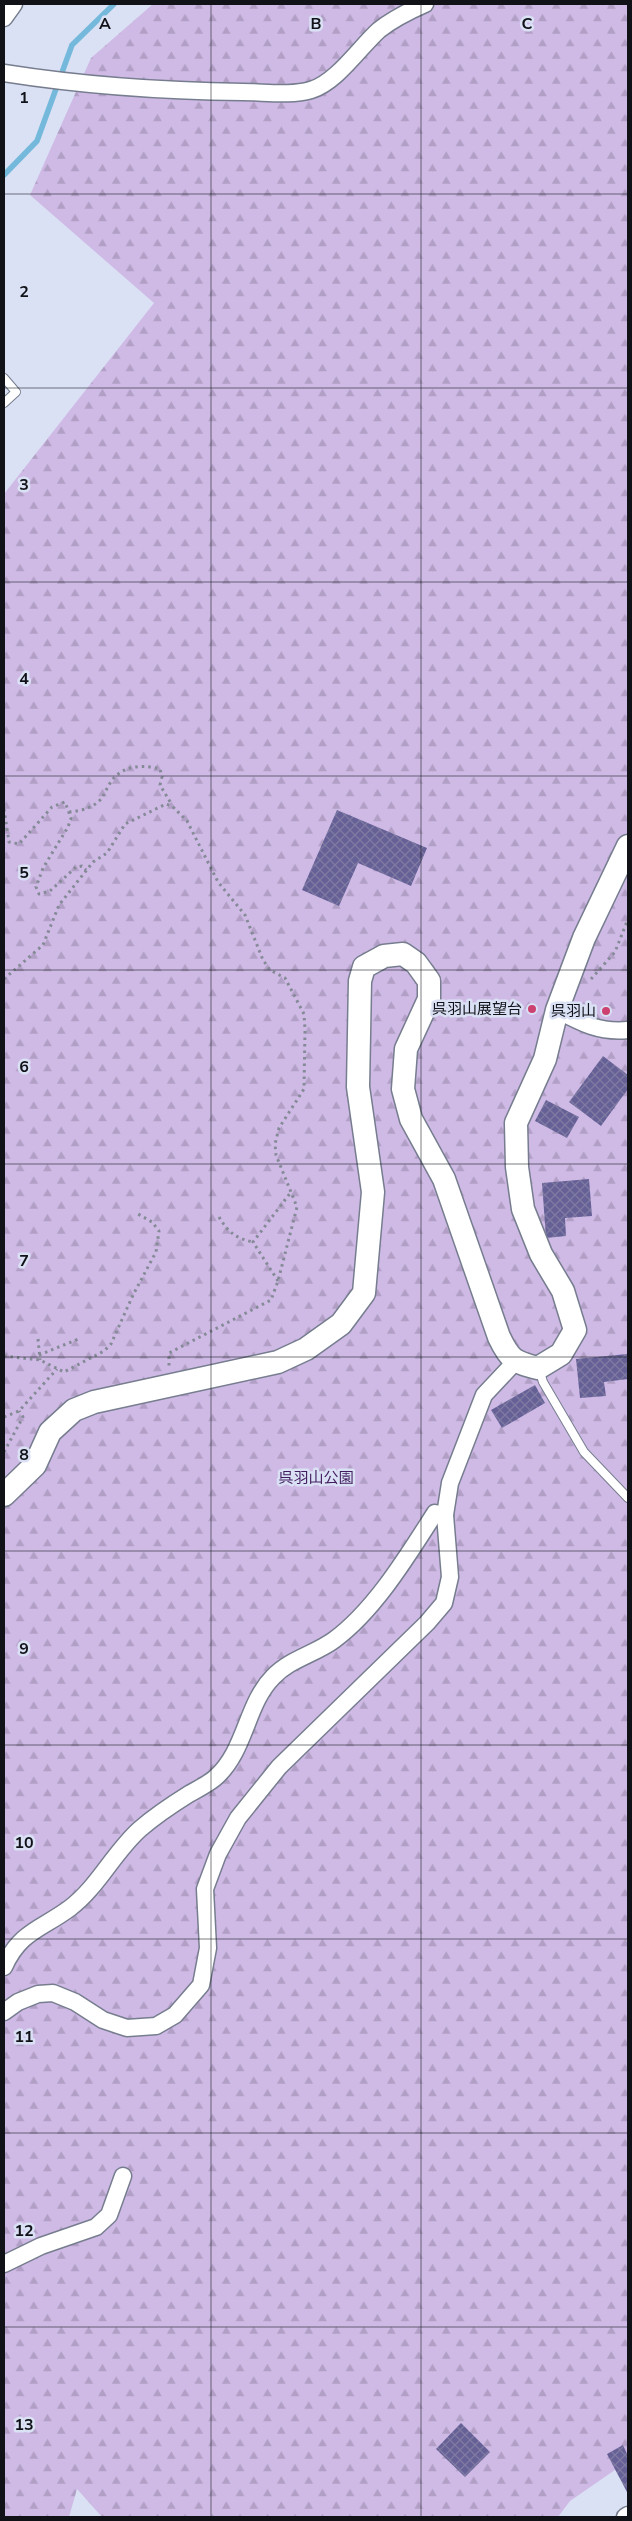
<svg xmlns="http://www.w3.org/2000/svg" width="632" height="2521" font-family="'Nunito Sans','Noto Sans JP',sans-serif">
<defs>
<pattern id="forest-firs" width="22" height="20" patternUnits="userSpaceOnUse" patternTransform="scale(1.25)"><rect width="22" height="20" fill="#cfbae6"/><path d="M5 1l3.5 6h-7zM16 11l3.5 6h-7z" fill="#b19fc5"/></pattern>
<pattern id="building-cross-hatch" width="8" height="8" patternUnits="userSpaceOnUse" patternTransform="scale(1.25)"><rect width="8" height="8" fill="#656096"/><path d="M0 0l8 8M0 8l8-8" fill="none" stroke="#7e7aa1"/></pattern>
</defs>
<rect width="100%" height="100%" fill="#dae1f4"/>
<path fill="url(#forest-firs)" d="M153,4H628V2461L570,2501L558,2517H102L77,2489L69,2517H4V494L154,303L30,195L91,58Z"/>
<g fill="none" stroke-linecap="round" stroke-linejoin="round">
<path stroke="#74b9db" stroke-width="5.5" d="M4,175L37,141L72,45L114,4"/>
</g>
<g fill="url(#building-cross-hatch)">
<path d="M337,810L427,848L411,886L358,863L339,906L302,890Z"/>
<path d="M603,1056L628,1075V1089L601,1126L569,1102Z"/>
<path d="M546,1100L579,1117L567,1138L535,1121Z"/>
<path d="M589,1179L592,1216L565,1218L566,1236L546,1238L542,1183Z"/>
<path d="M627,1354L628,1379L604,1382L606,1396L580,1398L576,1359Z"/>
<path d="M535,1385L545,1403L502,1428L491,1410Z"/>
<path d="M461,2423L490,2452L465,2477L436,2449Z"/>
<path d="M623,2445L628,2456V2494L607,2454Z"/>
</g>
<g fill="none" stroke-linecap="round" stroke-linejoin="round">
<defs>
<g id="lane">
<path d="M4,378L16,392L4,403"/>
<path d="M539,1369L543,1382L584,1452L628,1498"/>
</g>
<g id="street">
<path d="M4,18L14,4"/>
<path d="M4,73C80,85 165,91 243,92C265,92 290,96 311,90C336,83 360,47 379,30C393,19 409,11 425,4"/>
<path d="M557,1010C581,1023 600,1033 628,1030"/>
<path d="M4,1967C20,1931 42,1929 70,1908C98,1887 114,1852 140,1829C155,1816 173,1804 189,1794C198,1789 208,1784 215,1778C246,1751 246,1704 273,1677C290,1659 315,1654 334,1640C375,1610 408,1555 435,1513L445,1515"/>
<path d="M4,2012L18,2002L38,1994L53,1993L75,2002L103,2020L127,2028L156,2026L175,2015L201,1985L208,1948L205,1889L218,1854L238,1818L279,1767L427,1623L444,1603L450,1577L445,1515L450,1483L484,1395L515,1362"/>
<path d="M4,2264L41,2246L96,2227L109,2215L123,2176"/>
<path d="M625,2517L628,2515"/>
</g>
<path id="secondary" d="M4,1495L35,1465L50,1432L74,1410L94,1402L278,1362L306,1349L341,1324L364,1293L373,1192L358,1087L360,981L364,967L384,956L403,954L416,963L429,981V999L406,1049L403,1089L411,1119L444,1179L499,1337C510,1360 514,1362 538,1368L561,1354L575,1330L563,1291L541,1254L523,1209L517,1167L516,1123L545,1059L557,1010L584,938L628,846"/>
</defs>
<use href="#lane" stroke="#767d8e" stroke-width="10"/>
<use href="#street" stroke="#767d8e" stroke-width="19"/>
<use href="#secondary" stroke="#767d8e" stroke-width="25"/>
<g stroke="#858a97" stroke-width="3" stroke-dasharray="2.5 4" stroke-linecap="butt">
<path d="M4,809L9,842L19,844L52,807L65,802L71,818L68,827L43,868L36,887L39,894L50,891L76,867L82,866L86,870"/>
<path d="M69,812C81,811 93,808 101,799C106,792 109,782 116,776C127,765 146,765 160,769L162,777L160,785L172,805"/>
<path d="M4,979L43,945L59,905L93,862L107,853L125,824L166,804L172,806L187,821L218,882L245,915L263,960L270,970L285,978L304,1014L305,1029L304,1089L279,1128L275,1144L276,1155L297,1207L278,1281L271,1300L169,1353V1366"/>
<path d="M591,979L615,952L628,919"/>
<path d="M219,1217C228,1232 235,1238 253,1242"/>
<path d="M278,1281L253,1242L291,1192"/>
<path d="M38,1339L40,1360"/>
<path d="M39,1355L81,1338"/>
<path d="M4,1356L40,1360L64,1372L104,1351L111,1344L133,1295L156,1252L159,1231L152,1222L138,1214"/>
<path d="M4,1417L19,1411L57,1369"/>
<path d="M4,1452L23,1417L19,1411"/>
</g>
<use href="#lane" stroke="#fff" stroke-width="8"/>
<use href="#street" stroke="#fff" stroke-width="16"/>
<use href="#secondary" stroke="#fff" stroke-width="22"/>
</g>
<path fill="none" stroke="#101218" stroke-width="1" stroke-opacity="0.55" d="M211,4V2517M421,4V2517M4,194H628M4,388H628M4,582H628M4,776H628M4,970H628M4,1164H628M4,1357H628M4,1551H628M4,1745H628M4,1939H628M4,2133H628M4,2327H628"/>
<g fill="#cd4171" stroke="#dae1f4" stroke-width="2">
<circle cx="532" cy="1009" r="5"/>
<circle cx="606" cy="1011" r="5"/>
</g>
<g text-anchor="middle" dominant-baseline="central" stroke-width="5" stroke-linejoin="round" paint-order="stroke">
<g font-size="15" fill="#101218" stroke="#dae1f4" text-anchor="end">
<text x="522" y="1009">呉羽山展望台</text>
<text x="596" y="1011">呉羽山</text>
</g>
<g font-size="15" fill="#411c5e" stroke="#dae1f4">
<text x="316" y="1478">呉羽山公園</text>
</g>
</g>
<g font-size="16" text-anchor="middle" font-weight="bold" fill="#101218" stroke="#dae1f4" stroke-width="5" stroke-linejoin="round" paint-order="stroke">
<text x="105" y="29">A</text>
<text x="316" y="29">B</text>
<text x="527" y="29">C</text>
<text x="24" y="103">1</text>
<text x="24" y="297">2</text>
<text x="24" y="490">3</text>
<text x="24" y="684">4</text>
<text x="24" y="878">5</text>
<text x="24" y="1072">6</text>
<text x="24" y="1266">7</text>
<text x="24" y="1460">8</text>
<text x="24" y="1654">9</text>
<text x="24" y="1848">10</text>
<text x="24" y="2042">11</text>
<text x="24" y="2236">12</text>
<text x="24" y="2430">13</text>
</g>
<rect width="632" height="2521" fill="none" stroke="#101218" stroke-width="10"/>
</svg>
